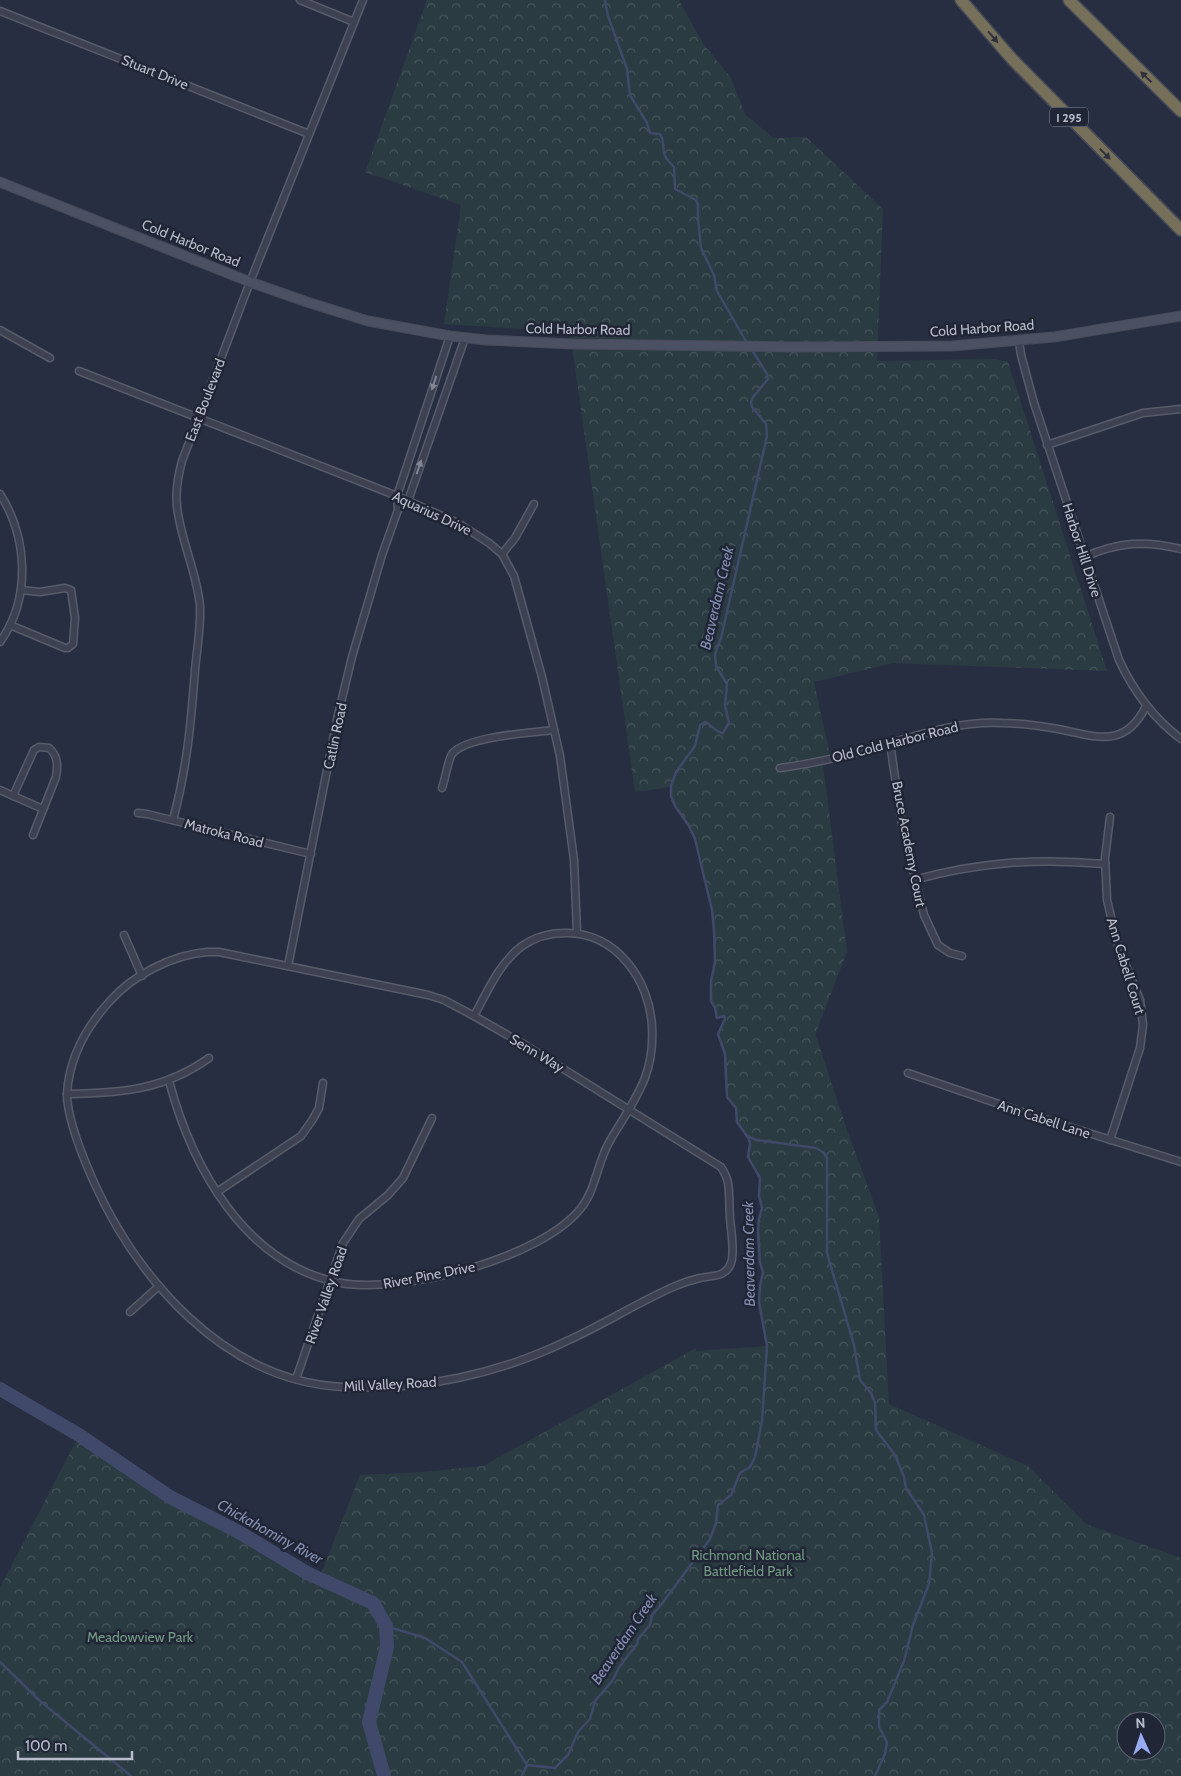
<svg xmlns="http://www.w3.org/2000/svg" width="1181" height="1776" font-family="Cabin,sans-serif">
<defs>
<pattern id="park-crowns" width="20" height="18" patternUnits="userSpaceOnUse" patternTransform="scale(1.25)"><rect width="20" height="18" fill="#2a3b42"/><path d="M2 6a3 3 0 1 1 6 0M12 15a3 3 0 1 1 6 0" fill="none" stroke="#47555c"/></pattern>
</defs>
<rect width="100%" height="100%" fill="#282e41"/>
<path fill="url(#park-crowns)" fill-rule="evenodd" d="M427,0H679L702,42L731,78L745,114L773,138L806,137L883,209L877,361L995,359L1008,362L1107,671L893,663L814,682L830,755L823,765L847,952L815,1035L818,1042L846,1127L879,1217L889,1404L1028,1466L1086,1524L1181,1558V1776H0V1588L79,1435L170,1497L237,1531L307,1573L319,1579L360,1475L423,1472L483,1466L696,1348V1351L767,1346L759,1302L760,1286L763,1272L760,1263L758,1231L759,1219L762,1208L759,1196L760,1178L748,1157L750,1144L749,1139L737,1122L736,1108L727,1097L725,1054L718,1034L725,1019L723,1016L717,1018L715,1008L711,1001V981L715,962L714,930L712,910L695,839L689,826L675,806L671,796V787L635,792L570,332L444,324L461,205L365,172ZM1126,1721H1156V1751H1126Z"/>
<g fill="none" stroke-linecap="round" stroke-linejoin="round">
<g stroke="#404969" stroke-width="2.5">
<path d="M605,0L608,16L627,69L630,95L647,123L650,133L660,134C665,141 662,149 665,156C667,161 671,163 674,167L675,189L696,200L698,205V218L701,248L714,275L717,291L747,343"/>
<path d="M748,1136L756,1140L816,1148L824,1153L827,1158V1253L854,1345L860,1380L871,1393L875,1403L876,1430L895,1455L904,1477L906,1488L924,1515L932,1553L929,1584L913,1625L904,1661L887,1702L879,1710V1727L887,1742L885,1754L875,1776"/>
<path d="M386,1626L425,1638L462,1662L527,1765"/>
<path d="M0,1662L40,1701L131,1776"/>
<path d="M522,1776L527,1765L555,1768L568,1755L578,1732L590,1719L595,1701L612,1681L620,1666L637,1644L638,1639L650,1625L652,1615L661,1605L710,1539L716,1523L718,1505L731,1495L740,1473L750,1467L755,1457L762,1421L767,1346L759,1302L760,1286L763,1272L760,1263L758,1231L759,1219L762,1208L759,1196L760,1178L748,1157L750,1144L749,1139L737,1122L736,1108L727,1097L725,1054L718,1034L725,1019L724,1016L717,1018L715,1008L711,1001V981L715,962L714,930L712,910L695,839L689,826L675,806L671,796V786L676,772L695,746L700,725L705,722C712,725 715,732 723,733L729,722L725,706L727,684L716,666L715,654L721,638L767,436L766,424L752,407L751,402L753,397L768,379L767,374L752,350"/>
</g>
<path stroke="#404969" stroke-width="14" d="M0,1389L79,1435L170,1497L237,1531L307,1573L373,1603L386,1626L387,1647L369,1722L384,1776"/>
<defs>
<g id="minor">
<path d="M300,0L354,22"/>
<path d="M0,11L309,134"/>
<path d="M0,330L50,358"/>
<path d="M1019,341L1021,355L1034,403L1119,660C1134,692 1153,718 1181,739"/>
<path d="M79,371L397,496L458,523L489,543L502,554L514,576L542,677L560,756L574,860L577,933"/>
<path d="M1047,445L1143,413L1181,409"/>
<path d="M0,494C28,538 31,599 0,642"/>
<path d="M398,510L408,501L465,338"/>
<path d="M502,554L515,538L534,504"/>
<path d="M1084,557C1119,542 1144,540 1181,549"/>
<path d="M10,625L65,648H68L73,644L75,618L71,590L65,588L40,592L21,590"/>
<path d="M890,743L902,825L924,915L938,945L950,953L962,956"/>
<path d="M780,768C818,763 854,754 891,743C928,732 963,721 1002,723C1021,723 1040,726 1058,729C1097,737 1125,749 1146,706"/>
<path d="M442,788C445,780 448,760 452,754C466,736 531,733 554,730"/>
<path d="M0,790L43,809"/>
<path d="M13,796L34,750L39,747L49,748C58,756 58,765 56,777L33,835"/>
<path d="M138,813L147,814L311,854"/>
<path d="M173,820C187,768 191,723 195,670C197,649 201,627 200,606C197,572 180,539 177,506C175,490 178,476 182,461L250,282L363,0"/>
<path d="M914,880C979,862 1038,858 1105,864"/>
<path d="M124,935L142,976"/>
<path d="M207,952H219L428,995L444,1000L474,1016L525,1045L721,1167C725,1173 727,1177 728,1183C730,1194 729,1207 730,1218C731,1231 734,1246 732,1259C731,1265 728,1270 723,1273C716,1277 708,1276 700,1278C691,1280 682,1283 673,1287C637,1303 604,1324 569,1340C499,1374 421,1391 343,1387C224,1381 137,1279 92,1178C82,1155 67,1118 67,1094C69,1059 86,1027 110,1001C133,975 172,955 207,952Z"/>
<path d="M288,966L338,715L352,657L382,555L398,510L397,496L450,336"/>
<path d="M908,1073L1025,1113L1181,1162"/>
<path d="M169,1081C192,1167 245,1265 341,1283C402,1294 541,1259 581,1208C597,1188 597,1161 611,1139C634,1100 655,1076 652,1027C650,980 616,932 565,933C550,933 535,937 522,946C500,962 487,992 474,1016"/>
<path d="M67,1094C122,1093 164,1090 209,1058"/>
<path d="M1110,1140L1140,1048L1143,1025L1140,1000L1118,946L1107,900L1105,858L1110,817"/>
<path d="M217,1192L301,1136L313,1119L319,1108L323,1083"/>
<path d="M130,1312L159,1286"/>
<path d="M296,1379L343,1243L359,1219L388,1195L403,1178L432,1118"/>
</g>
<path id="secondary" d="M0,182L250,282L307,302L368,321L450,336L486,340L572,344L795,347L952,346L1054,337L1181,316"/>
<g id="motorway">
<path d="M961,0L1012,59L1181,230"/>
<path d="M1069,0L1181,111"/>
</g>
</defs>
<use href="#minor" stroke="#575c6b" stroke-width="9"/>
<use href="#secondary" stroke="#464a5a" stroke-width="11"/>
<use href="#motorway" stroke="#444958" stroke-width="14"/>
<use href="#minor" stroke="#3d4151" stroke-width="6"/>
<use href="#secondary" stroke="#4b5063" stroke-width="9"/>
<use href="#motorway" stroke="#76705a" stroke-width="11"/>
</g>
<defs><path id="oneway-solid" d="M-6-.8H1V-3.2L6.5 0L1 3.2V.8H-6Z" transform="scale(1.25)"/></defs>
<g fill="#2e313b">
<use href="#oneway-solid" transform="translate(993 37) rotate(49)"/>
<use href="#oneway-solid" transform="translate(1146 77) rotate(-136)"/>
<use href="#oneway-solid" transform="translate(1105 154) rotate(46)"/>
</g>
<g fill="#818594">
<use href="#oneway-solid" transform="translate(434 383) rotate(108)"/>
<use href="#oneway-solid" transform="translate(419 467) rotate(-71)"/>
</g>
<g text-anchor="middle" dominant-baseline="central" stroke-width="5" stroke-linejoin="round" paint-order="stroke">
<rect fill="#212636" stroke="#8b909e" stroke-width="1" x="1050" y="107.5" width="38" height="19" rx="4"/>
<g font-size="12" font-weight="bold" fill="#b9bdcb">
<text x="1069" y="117">I 295</text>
</g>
<g font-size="14" fill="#b9bdcb" stroke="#212636">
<text transform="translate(155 72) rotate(22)">Stuart Drive</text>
<text transform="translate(191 243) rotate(22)">Cold Harbor Road</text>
<text transform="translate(982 328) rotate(-4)">Cold Harbor Road</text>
<text transform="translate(578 329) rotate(1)">Cold Harbor Road</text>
<text transform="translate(205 400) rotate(-69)">East Boulevard</text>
<text transform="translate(432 513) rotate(25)">Aquarius Drive</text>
<text transform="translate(1082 550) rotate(72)">Harbor Hill Drive</text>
<text transform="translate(335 736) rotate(-78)">Catlin Road</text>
<text transform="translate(895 742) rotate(-14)">Old Cold Harbor Road</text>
<text transform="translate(224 833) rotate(14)">Matroka Road</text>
<text transform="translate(909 844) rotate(79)">Bruce Academy Court</text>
<text transform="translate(1126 966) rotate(73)">Ann Cabell Court</text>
<text transform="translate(537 1053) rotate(31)">Senn Way</text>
<text transform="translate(1044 1119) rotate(18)">Ann Cabell Lane</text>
<text transform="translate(429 1275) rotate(-11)">River Pine Drive</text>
<text transform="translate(326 1295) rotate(-71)">River Valley Road</text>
<text transform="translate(390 1384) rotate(-3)">Mill Valley Road</text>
</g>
<g font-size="14" fill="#729a83" stroke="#212636">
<text x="748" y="1555">Richmond National<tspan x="748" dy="16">Battlefield Park</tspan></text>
<text x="140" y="1637">Meadowview Park</text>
</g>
<g font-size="15" font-style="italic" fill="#838eb0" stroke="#212636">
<text transform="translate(717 598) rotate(-77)">Beaverdam Creek</text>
<text transform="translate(749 1254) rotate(-91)">Beaverdam Creek</text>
<text transform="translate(270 1532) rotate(29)">Chickahominy River</text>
<text transform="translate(624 1639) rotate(-56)">Beaverdam Creek</text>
</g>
</g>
<g transform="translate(1141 1736) rotate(357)"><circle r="24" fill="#212636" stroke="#5e6272"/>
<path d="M0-4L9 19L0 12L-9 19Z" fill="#98aaf2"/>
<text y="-8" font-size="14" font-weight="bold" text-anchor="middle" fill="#b9bdcb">N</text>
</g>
<path d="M18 1751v8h114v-8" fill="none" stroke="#b9bdcb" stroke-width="2.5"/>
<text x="25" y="1751" font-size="15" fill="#b9bdcb" stroke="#212636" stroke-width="4" paint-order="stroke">100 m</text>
</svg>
